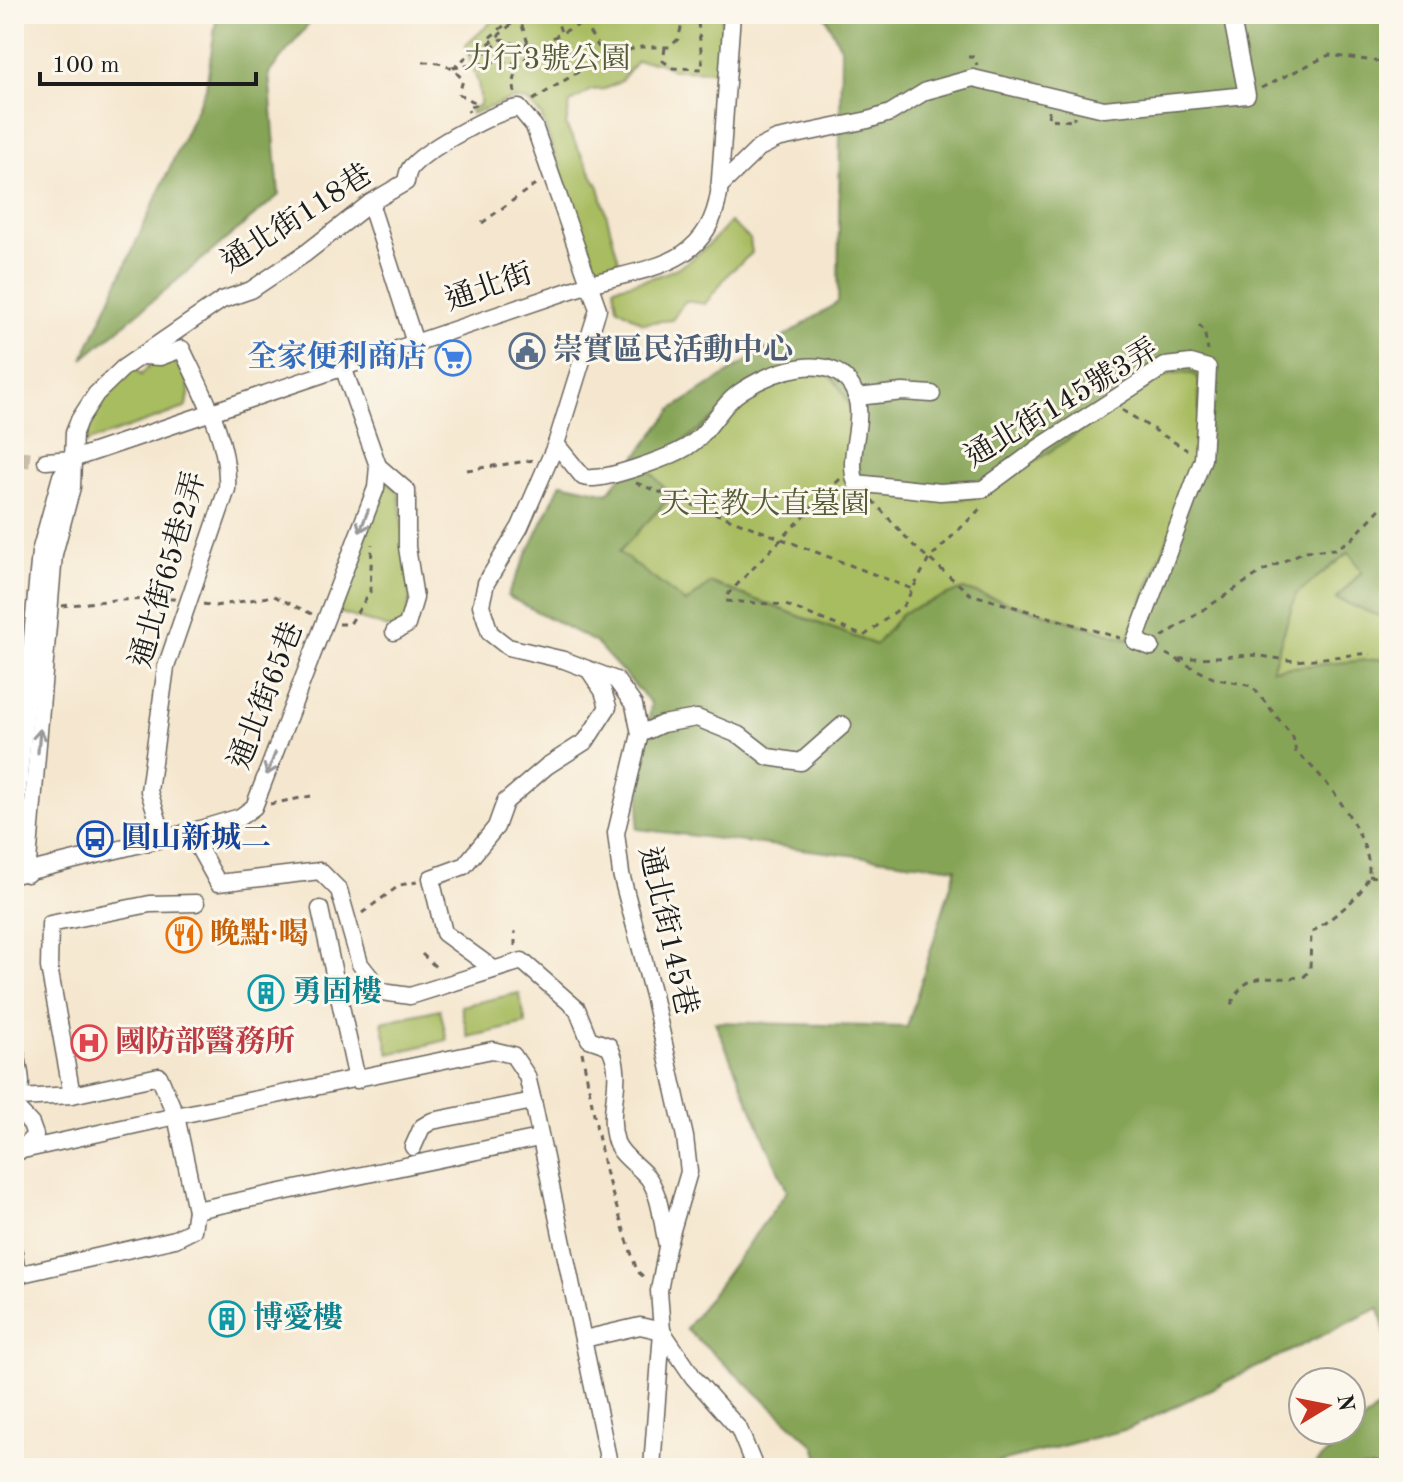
<svg xmlns="http://www.w3.org/2000/svg" width="1403" height="1482" font-family="'Old Standard TT','Noto Serif TC',serif">
<rect width="100%" height="100%" fill="#fbf7ec"/>
<filter id="ink" filterUnits="userSpaceOnUse"><feTurbulence type="fractalNoise" baseFrequency=".0125" numOctaves="2"/><feDisplacementMap in="SourceGraphic" scale="16" xChannelSelector="R" yChannelSelector="G"/><feConvolveMatrix kernelMatrix="1 2 1 2 8 2 1 2 1" color-interpolation-filters="sRGB"/></filter>
<filter id="wash" filterUnits="userSpaceOnUse"><feTurbulence type="fractalNoise" baseFrequency=".006" numOctaves="4" result="noise"/><feDisplacementMap in="SourceGraphic" scale="32" xChannelSelector="R" yChannelSelector="G"/><feGaussianBlur stdDeviation="1.8" result="paint"/><feColorMatrix in="noise" values="0 0 0 0 0 0 0 0 0 0 0 0 0 0 0 0 0 1.4 0 .05"/><feComposite in="paint" operator="in"/></filter>
<g filter="url(#wash)">
<rect width="100%" height="100%" fill="#f5e7cf"/>
<g fill="#a8bc60" stroke="#626c3e" stroke-width="2">
<path d="M500,14H722V71L672,70L659,62L637,61L620,82L605,89L591,90L570,103L566,126L599,187L619,261L601,267L591,262L541,115L527,101L513,99L471,114L470,109L480,105C481,76 469,69 466,45Z"/>
<path d="M730,222L750,239L752,253L729,273L705,304L685,301L672,320L643,323L617,307L614,287C673,274 689,268 730,222Z"/>
<path d="M170,360C188,370 194,390 185,408L79,445C80,414 113,387 133,366L141,375L152,363Z"/>
<path d="M1178,373L1195,374L1199,381V459L1128,639L963,589L902,613L876,645L712,583L686,603L618,552L671,497L648,468C705,428 757,374 829,374L958,499L982,496L1166,375Z"/>
<path d="M386,480L399,492L410,599L406,621L392,629L338,612Z"/>
<path d="M1349,552L1362,571L1336,599L1389,620V658L1272,670L1296,594Z"/>
<path d="M519,993L526,1024L468,1037L461,1006Z"/>
<path d="M440,1009L447,1040L389,1054L382,1022Z"/>
</g>
<g fill="#86a456" stroke="#516039" stroke-width="2" fill-rule="evenodd">
<path d="M217,14H317L269,73L279,195L83,359L206,88Z"/>
<path d="M824,14H1389V620L1336,599L1362,572L1349,552L1296,594L1272,669L1389,658V1350L1379,1308L1128,1429L996,1463L997,1468H822L815,1446L686,1329L787,1191L715,1022L907,1027L956,868L637,829L651,703L595,642L507,596L561,483L608,493L673,409L838,302L841,48ZM1178,373L1194,374L1199,381V459L1128,639L963,589L902,613L876,645L711,583L686,603L619,552L671,496L648,469C704,427 756,374 829,374C863,411 853,440 854,488L958,499L982,496L1166,375Z"/>
<path d="M1389,1398V1468H1311Z"/>
</g>
</g>
<g filter="url(#ink)">
<g fill="none" stroke-linecap="round" stroke-linejoin="round">
<path stroke="#cabeab" stroke-width="16" stroke-dasharray="16 8" stroke-linecap="butt" d="M14,458L46,461"/>
<defs>
<g id="minor">
<path d="M719,187L759,148L777,139L868,120L890,113L926,91L973,78L1104,109L1247,95L1231,14"/>
<path d="M370,203L415,343"/>
<path d="M142,356L160,357L182,349C202,392 230,441 227,489L166,667L149,791L164,839"/>
<path d="M857,397L903,392L932,394"/>
<path d="M556,444L583,477C599,484 670,457 687,447C710,433 720,404 743,390C773,371 829,350 852,387C869,416 845,453 856,483L940,492L983,489L1040,447L1165,366L1191,363L1208,368L1203,459L1135,641L1151,647"/>
<path d="M46,461L73,459"/>
<path d="M378,466L407,491V547L415,598L407,625L394,632"/>
<path d="M640,734L662,724L697,718L741,736L768,757L801,762L843,725"/>
<path d="M14,831L40,552L61,476L73,459L589,284C650,267 708,266 719,193L732,14"/>
<path d="M190,832L218,883L320,871L339,890L360,964L382,992L410,996L522,961L577,1009L589,1039L609,1046C627,1079 605,1108 616,1142C621,1156 640,1167 649,1179C661,1197 662,1224 667,1245"/>
<path d="M27,874L54,554L72,487L74,433L79,420L96,394L123,368L222,300L251,290L306,253L370,203L406,182C407,176 408,169 413,165C429,148 497,110 519,108L534,126L598,309L556,444L520,527L486,583L481,605L490,633L508,647L564,660L616,680L634,705L640,734L616,833L621,874L653,995L685,1137L689,1172L667,1247L659,1291L662,1331L652,1468"/>
<path d="M14,875L190,832L240,817L254,807L376,488L378,466L343,367"/>
<path d="M320,909L357,1080"/>
<path d="M492,968L444,933L431,878L464,866L496,827L505,802L547,766L586,741L608,707L603,691L589,670"/>
<path d="M14,1043C17,1062 28,1090 14,1105"/>
<path d="M72,1095L159,1076L176,1116L492,1050L513,1055L527,1076L533,1101L610,1468"/>
<path d="M20,1098L72,1095L49,967L50,924L150,904L196,903"/>
<path d="M14,1106L31,1124L35,1135L21,1150"/>
<path d="M413,1147L422,1127L432,1121L533,1101"/>
<path d="M14,1152L176,1116L196,1210L193,1230L175,1239L17,1275L14,1296"/>
<path d="M196,1210L539,1138"/>
<path d="M14,1252L17,1275"/>
<path d="M584,1339L640,1326L662,1331L693,1377L739,1429L755,1468"/>
</g>
</defs>
<use href="#minor" stroke="#68635b" stroke-width="19"/>
<g stroke="#68635b" stroke-width="3" stroke-dasharray="6 6" stroke-linecap="butt">
<path d="M518,14L528,43"/>
<path d="M555,14L561,32"/>
<path d="M583,22L604,56"/>
<path d="M665,48L663,61L673,68L703,69L698,22L683,23"/>
<path d="M968,57H974L977,65"/>
<path d="M423,62C442,62 451,65 463,80L459,94L478,104L467,108L469,112"/>
<path d="M453,68L512,19L514,22L483,49L486,52L502,39L521,46L528,43L531,53"/>
<path d="M453,68L498,61L520,63"/>
<path d="M1261,88L1329,55L1389,63"/>
<path d="M515,93C505,51 577,25 607,14"/>
<path d="M533,100L604,56L641,47H670L678,39L685,14"/>
<path d="M1049,111L1048,119L1074,121V116"/>
<path d="M482,223L538,182"/>
<path d="M1199,325L1204,330L1208,351"/>
<path d="M1122,410L1187,450"/>
<path d="M467,470L534,460"/>
<path d="M840,479L728,594L726,601L786,605L864,636L904,605L929,559L984,505"/>
<path d="M636,483L915,590"/>
<path d="M872,500L914,546L970,594L1120,638"/>
<path d="M203,604L215,606L274,596L314,615"/>
<path d="M62,606L114,600L176,599"/>
<path d="M339,624H350L370,592L372,544"/>
<path d="M1162,637L1261,572L1305,551L1335,549L1351,540L1389,499"/>
<path d="M1166,654L1213,678L1252,686L1293,737L1296,753C1322,770 1377,845 1368,877C1361,900 1329,919 1311,933L1310,968L1305,976C1268,984 1246,964 1229,1010"/>
<path d="M1179,659L1254,655L1295,661L1371,653"/>
<path d="M270,804L311,796"/>
<path d="M1369,876L1389,879"/>
<path d="M362,913L400,885L417,882"/>
<path d="M515,946V931"/>
<path d="M422,954L439,970"/>
<path d="M582,1052L605,1171L637,1271L645,1278"/>
</g>
<use href="#minor" stroke="#fff" stroke-width="16"/>
</g>
<defs><path id="oneway-shaft" d="M-6 0H5M1.5-3L5.5 0L1.5 3" fill="none" stroke-width="1.6" stroke-linecap="round" stroke-linejoin="round" transform="scale(2)"/></defs>
<g stroke="#999">
<use href="#oneway-shaft" transform="translate(364 521) rotate(111)"/>
<use href="#oneway-shaft" transform="translate(39 741) rotate(-85)"/>
<use href="#oneway-shaft" transform="translate(271 764) rotate(111)"/>
</g>
</g>
<defs>
<symbol id="civic-ring" viewBox="-11 -11 22 22"><circle r="9.5" fill="#fbf7ec" stroke="#5c6f8a" stroke-width="1.5"/><path d="M-.6-6.5H3V-4.5H.6V-3L4-1V1h2V6H-6V1h2V-1L-.6-3ZM-1.2 2.5V6h2.4V2.5Z" fill="#5c6f8a"/></symbol>
<symbol id="supermarket-ring" viewBox="-11 -11 22 22"><circle r="9.5" fill="#fbf7ec" stroke="#3f7fe0" stroke-width="1.5"/><path d="M-6-5.5h2.5l.6 2H6L4.5 2H-2.5L-4.4-4H-6ZM-1.5 3.2a1.3 1.3 0 1 0 .1 0ZM3 3.2a1.3 1.3 0 1 0 .1 0Z" fill="#3f7fe0"/></symbol>
<symbol id="bus-ring" viewBox="-11 -11 22 22"><circle r="9.5" fill="#fbf7ec" stroke="#1a4fb4" stroke-width="1.5"/><path d="M-5-6H5V4H4V6H2V4H-2V6H-4V4H-5ZM-3.5-4V0h7V-4ZM-3.5 1.2v1.5H-2V1.2ZM2 1.2v1.5H3.5V1.2Z" fill="#1a4fb4"/></symbol>
<symbol id="restaurant-ring" viewBox="-11 -11 22 22"><circle r="9.5" fill="#fbf7ec" stroke="#e8710a" stroke-width="1.5"/><path d="M-5-6h1v4h1v-4h1v4h1v-4h1v5L-1.5 .5V6h-2V.5L-5-1ZM5-6V6H3V1.5H1.5Q1.5-4 5-6Z" fill="#e8710a"/></symbol>
<symbol id="building-ring" viewBox="-11 -11 22 22"><circle r="9.5" fill="#fbf7ec" stroke="#0f9aa8" stroke-width="1.5"/><path d="M-4-6H4V6H1V3H-1V6H-4ZM-2.5-4.3h1.7v1.8h-1.7ZM.8-4.3h1.7v1.8H.8ZM-2.5-1h1.7V.8h-1.7ZM.8-1h1.7V.8H.8Z" fill="#0f9aa8"/></symbol>
<symbol id="hospital-ring" viewBox="-11 -11 22 22"><circle r="9.5" fill="#fbf7ec" stroke="#e0444e" stroke-width="1.5"/><path d="M-5-5h3v3.5h4V-5h3V5h-3V1.5h-4V5h-3Z" fill="#e0444e"/></symbol>
</defs>
<g fill-rule="evenodd">
<use href="#civic-ring" x="507" y="331" width="40" height="40"/>
<use href="#supermarket-ring" x="433" y="338" width="40" height="40"/>
<use href="#bus-ring" x="75" y="819" width="40" height="40"/>
<use href="#restaurant-ring" x="164" y="915" width="40" height="40"/>
<use href="#building-ring" x="246" y="973" width="40" height="40"/>
<use href="#hospital-ring" x="69" y="1023" width="40" height="40"/>
<use href="#building-ring" x="207" y="1299" width="40" height="40"/>
</g>
<g text-anchor="middle" dominant-baseline="central" stroke-width="6" stroke-linejoin="round" paint-order="stroke">
<g font-size="30" fill="#545c37" stroke="#fbf7ec">
<text x="547" y="60">力行3號公園</text>
<text x="765" y="505">天主教大直墓園</text>
</g>
<g font-size="30" fill="#1c1c1c" stroke="#fbf7ec">
<text transform="translate(297 219) rotate(-33)">通北街118巷</text>
<text transform="translate(489 288) rotate(-19)">通北街</text>
<text transform="translate(1062 404) rotate(-31)">通北街145號3弄</text>
<text transform="translate(169 570) rotate(-74)">通北街65巷2弄</text>
<text transform="translate(267 696) rotate(-69)">通北街65巷</text>
<text transform="translate(667 931) rotate(77)">通北街145巷</text>
</g>
<g font-size="30" font-weight="bold" fill="#4e5e75" stroke="#fbf7ec" text-anchor="start">
<text x="553" y="351">崇實區民活動中心</text>
</g>
<g font-size="30" font-weight="bold" fill="#366cbe" stroke="#fbf7ec" text-anchor="end">
<text x="427" y="358">全家便利商店</text>
</g>
<g font-size="30" font-weight="bold" fill="#164399" stroke="#fbf7ec" text-anchor="start">
<text x="121" y="839">圓山新城二</text>
</g>
<g font-size="30" font-weight="bold" fill="#c56008" stroke="#fbf7ec" text-anchor="start">
<text x="210" y="935">晚點·喝</text>
</g>
<g font-size="30" font-weight="bold" fill="#0d838f" stroke="#fbf7ec" text-anchor="start">
<text x="292" y="993">勇固樓</text>
<text x="253" y="1319">博愛樓</text>
</g>
<g font-size="30" font-weight="bold" fill="#be3a42" stroke="#fbf7ec" text-anchor="start">
<text x="115" y="1043">國防部醫務所</text>
</g>
</g>
<rect width="1403" height="1482" fill="none" stroke="#fbf7ec" stroke-width="48"/>
<g transform="translate(1327 1406) rotate(80)"><circle r="38" fill="#fbf7ec" stroke="#a29f99" stroke-width="2"/>
<path d="M0-6L14 30L0 20L-14 30Z" fill="#c8321e"/>
<text y="-12" font-size="22" font-weight="bold" text-anchor="middle" fill="#1c1c1c">N</text>
</g>
<path d="M40 72v12h216v-12" fill="none" stroke="#1c1c1c" stroke-width="4"/>
<text x="52" y="72" font-size="24" fill="#1c1c1c" stroke="#fbf7ec" stroke-width="6" paint-order="stroke">100 m</text>
</svg>
